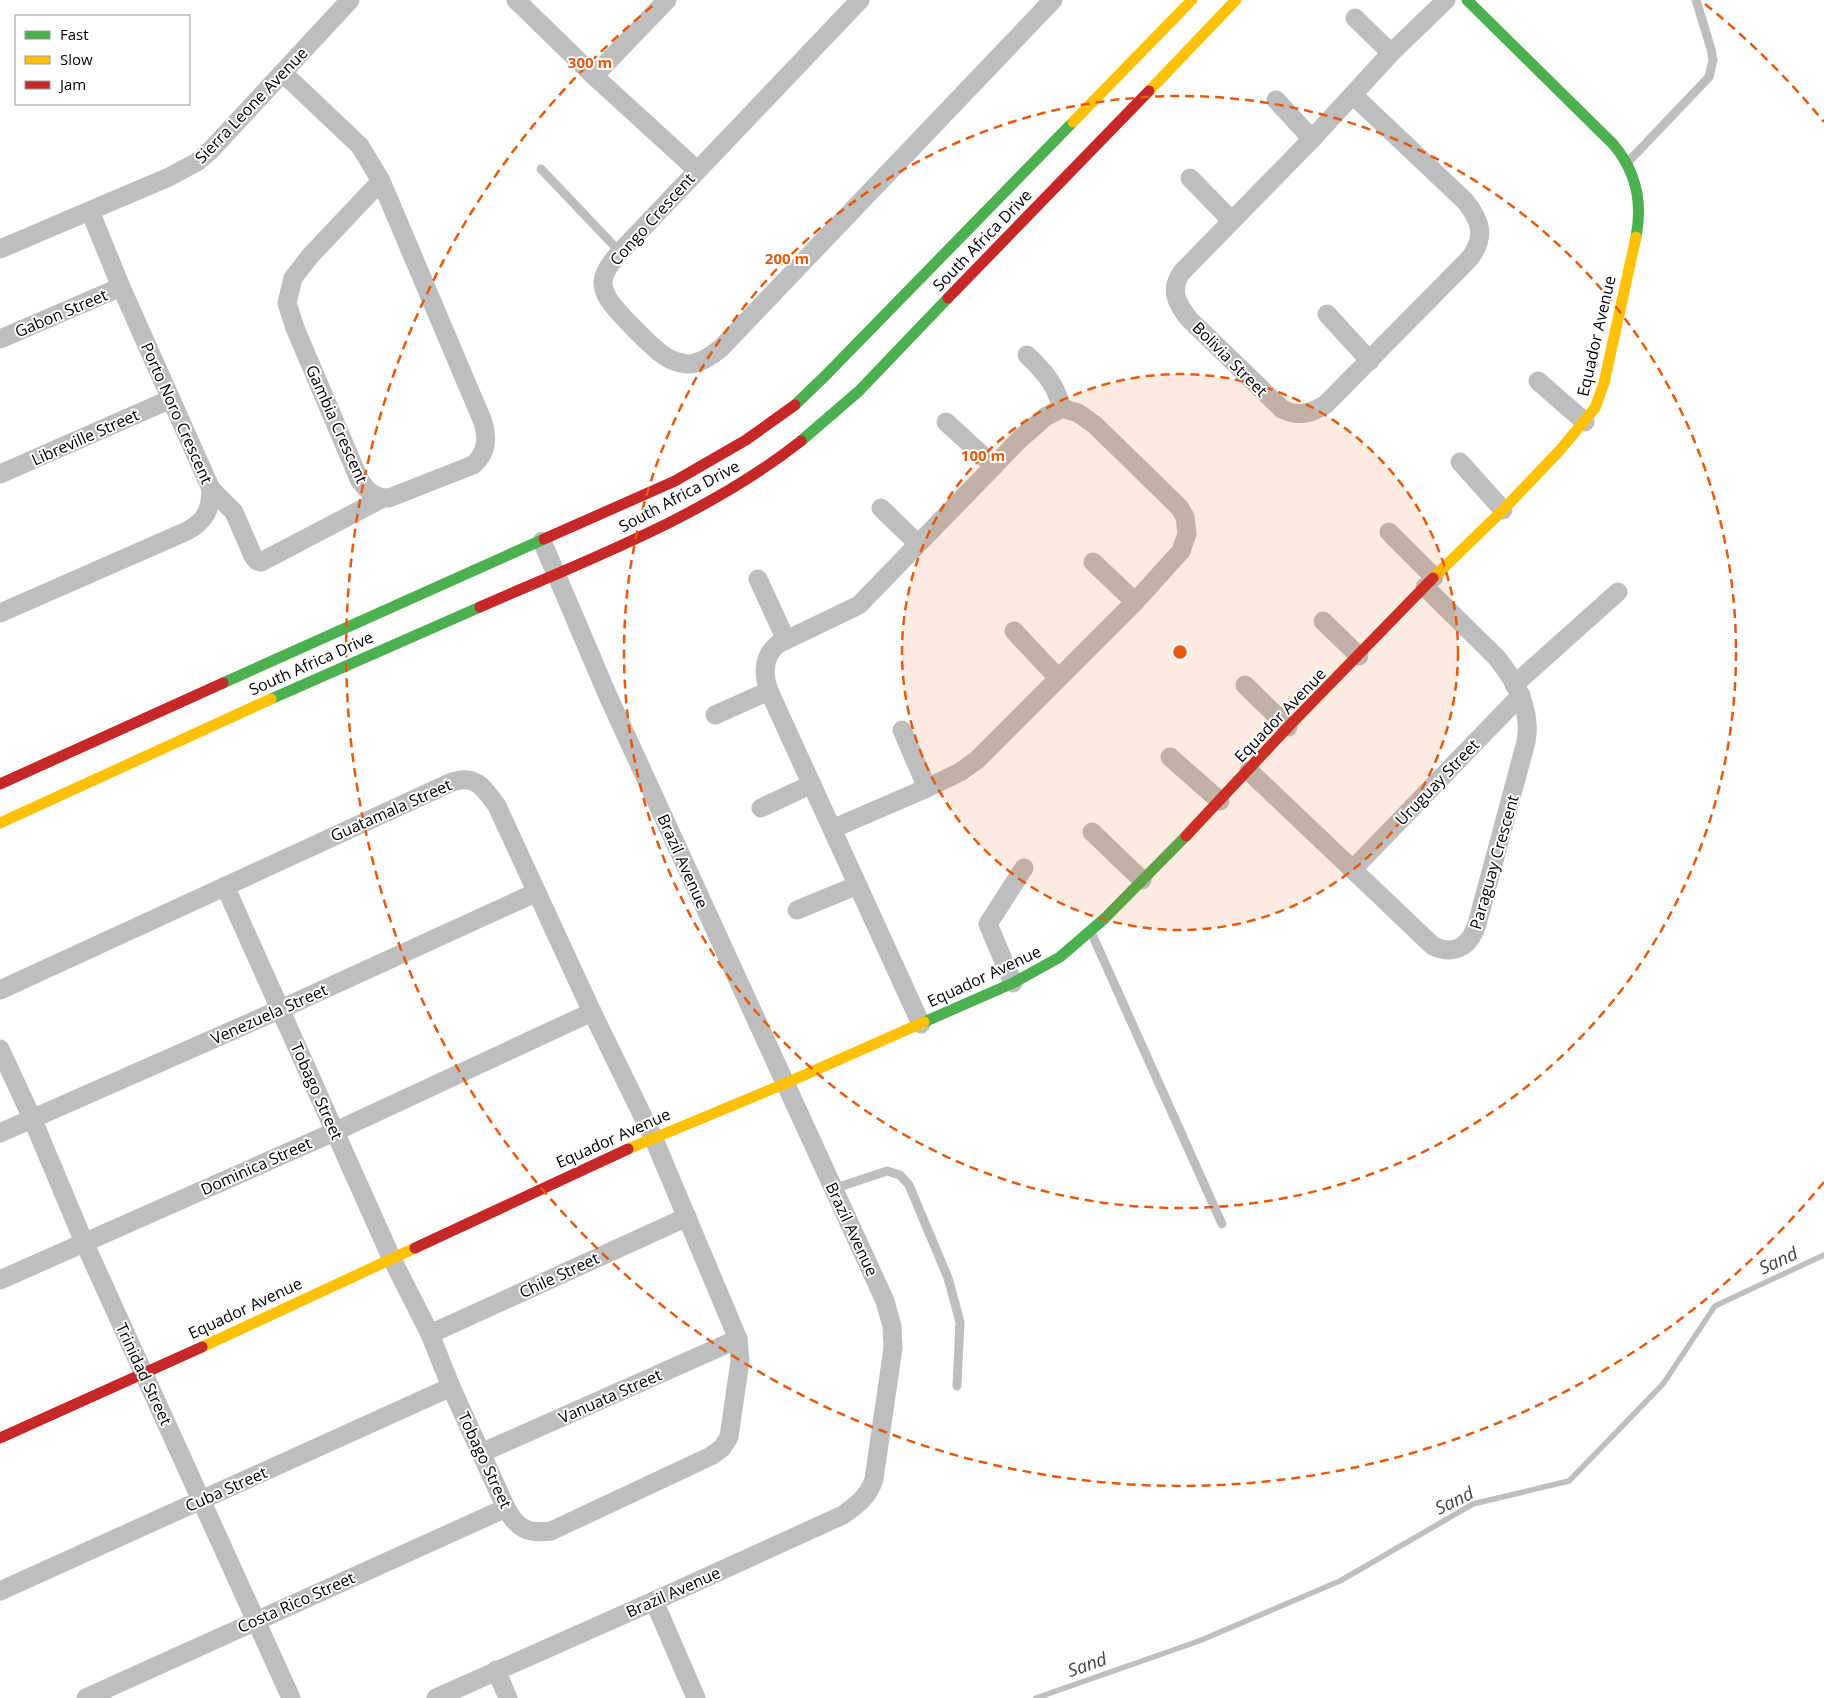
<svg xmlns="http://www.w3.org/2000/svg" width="1824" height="1698" font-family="'Open Sans',sans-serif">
<rect width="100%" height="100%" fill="#fff"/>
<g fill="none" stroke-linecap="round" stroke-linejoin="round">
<path stroke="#bfbfbf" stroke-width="5.5" d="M1036,1698L1199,1641L1340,1581L1473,1504L1569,1481L1663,1384L1715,1306L1824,1255"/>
<g stroke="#bebebe" stroke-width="9">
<path d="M1629,161L1709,77L1713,60L1711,49L1696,0"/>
<path d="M541,169L620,252"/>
<path d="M1091,932L1222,1224"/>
<path d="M833,1189L887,1171L900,1175L909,1185L948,1278L960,1322L957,1386"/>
</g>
<g stroke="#bebebe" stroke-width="19">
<path d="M516,0L594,76L697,170"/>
<path d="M860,0L620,252C613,261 604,270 603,282C603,288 605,294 609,300C617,312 653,349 666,357C672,361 680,363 687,364C700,364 711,356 721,348L1053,0"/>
<path d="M1355,18L1391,53"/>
<path d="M283,73L360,146L381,181L483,422C488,439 487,453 473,465L389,498C374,498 367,491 359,479L295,328L287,303L293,278L311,255L381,181"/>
<path d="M594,76L667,0"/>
<path d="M1353,95L1465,201C1481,221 1486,236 1470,258L1326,404C1311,414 1298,417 1282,409L1189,319C1177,304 1169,290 1182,272L1312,139L1391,53L1446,0"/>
<path d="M1276,100L1312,139"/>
<path d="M1190,178L1232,221"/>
<path d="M0,249L169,177L197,162L210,151L350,0"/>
<path d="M1327,314L1370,361"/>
<path d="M0,339L121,287"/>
<path d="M1027,355C1045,372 1055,384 1062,408"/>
<path d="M1538,381L1585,422"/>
<path d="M946,422L994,466"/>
<path d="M1460,462L1503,510"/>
<path d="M0,474L171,399"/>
<path d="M211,489L234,512L253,556L257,561L261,562L383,498"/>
<path d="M881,508L918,544"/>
<path d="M1389,532L1434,577"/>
<path d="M1093,562L1135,602"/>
<path d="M758,579L786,640"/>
<path d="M0,613L187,531C205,521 211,510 211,489L121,287L90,211"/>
<path d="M1323,621L1359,656"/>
<path d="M1014,631L1058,678"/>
<path d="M1245,685L1288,727"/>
<path d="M1514,685L1618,592"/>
<path d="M715,715L769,691"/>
<path d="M902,730L927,788"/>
<path d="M1170,757L1220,801"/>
<path d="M1249,771L1433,946C1455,956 1470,946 1477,924L1526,742C1532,710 1516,682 1497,658L1425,587"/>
<path d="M761,808L812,784"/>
<path d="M832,829L927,788L960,772L977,760L1135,602L1181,551L1187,534L1185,517L1180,508L1095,425L1078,413L1062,408L1045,417L1020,439L859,605L778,644C763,656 763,674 769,691L921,1024"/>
<path d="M1092,832L1142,880"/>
<path d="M1353,869L1521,695"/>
<path d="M797,910L858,885"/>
<path d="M1013,983L988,924L1024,868"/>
<path d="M0,990L452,782C476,774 484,788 497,806L592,1012L653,1137L738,1339L740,1361L729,1437L722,1448L711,1456L551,1531C528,1534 517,1529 506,1508L451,1387L430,1334L391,1257L225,886"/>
<path d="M0,1049L32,1118L84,1242L291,1698"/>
<path d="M0,1133L281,1009L537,892"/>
<path d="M0,1280L334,1132L592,1012"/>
<path d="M430,1334L687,1217"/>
<path d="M481,1453L738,1339"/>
<path d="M0,1591L451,1387"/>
<path d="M654,1601L696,1698"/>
<path d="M496,1670L508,1698"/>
<path d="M86,1698L506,1508"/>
<path d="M436,1698L654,1601L843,1515C857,1505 869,1496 874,1479L893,1348L892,1326L885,1301L608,696L542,541"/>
</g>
<g stroke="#4caf50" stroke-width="11">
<path d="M1467,0L1613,144C1636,171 1643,202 1636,237"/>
<path d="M795,405L826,375L1073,122"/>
<path d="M801,441L859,391L948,298"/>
<path d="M223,683L544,539"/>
<path d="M271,699L480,607"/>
<path d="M924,1022L1013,983L1060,957L1104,919L1186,836"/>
</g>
<g stroke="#ffc107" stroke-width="11">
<path d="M1149,91L1236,0"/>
<path d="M1073,122L1192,0"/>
<path d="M1433,578L1503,510L1561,449L1595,408L1604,383L1636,237"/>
<path d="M0,823L271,699"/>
<path d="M628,1149L784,1084L924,1022"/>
<path d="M202,1347L415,1248"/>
</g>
<g stroke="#c62828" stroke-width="11">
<path d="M948,298L1149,91"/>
<path d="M544,539L675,481L746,440L795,405"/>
<path d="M480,607C589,559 706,516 801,441"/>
<path d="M0,784L223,683"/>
<path d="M1186,836L1288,727L1433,578"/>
<path d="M415,1248L628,1149"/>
<path d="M0,1438L202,1347"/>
</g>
</g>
<circle cx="1180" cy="652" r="278" fill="#e8590c" fill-opacity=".12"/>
<g fill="none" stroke="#e8590c" stroke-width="2.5" stroke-dasharray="9 6">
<circle cx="1180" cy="652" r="278"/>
<circle cx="1180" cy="652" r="556"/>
<path d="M1824 1182A834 834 0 1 1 655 4M1705 4A834 834 0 0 1 1824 122"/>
</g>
<g text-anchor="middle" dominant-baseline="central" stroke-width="4" stroke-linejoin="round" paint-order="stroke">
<g font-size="16" fill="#000" stroke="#fff">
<text transform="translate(251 105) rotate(-46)">Sierra Leone Avenue</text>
<text transform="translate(652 219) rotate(-48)">Congo Crescent</text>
<text transform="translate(982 240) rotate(-46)">South Africa Drive</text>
<text transform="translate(61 313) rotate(-23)">Gabon Street</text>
<text transform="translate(1596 336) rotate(-77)">Equador Avenue</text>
<text transform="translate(1230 359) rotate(45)">Bolivia Street</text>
<text transform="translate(177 413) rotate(66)">Porto Noro Crescent</text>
<text transform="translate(337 424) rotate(66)">Gambia Crescent</text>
<text transform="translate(85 437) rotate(-24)">Libreville Street</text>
<text transform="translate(679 496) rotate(-28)">South Africa Drive</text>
<text transform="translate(311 663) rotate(-24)">South Africa Drive</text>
<text transform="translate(1280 715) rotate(-46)">Equador Avenue</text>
<text transform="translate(1437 782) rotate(-46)">Uruguay Street</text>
<text transform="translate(391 810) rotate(-24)">Guatamala Street</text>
<text transform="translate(683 861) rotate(66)">Brazil Avenue</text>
<text transform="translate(1494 862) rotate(-74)">Paraguay Crescent</text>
<text transform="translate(984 976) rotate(-25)">Equador Avenue</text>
<text transform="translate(269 1014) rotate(-24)">Venezuela Street</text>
<text transform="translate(317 1091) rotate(66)">Tobago Street</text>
<text transform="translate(613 1138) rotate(-24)">Equador Avenue</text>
<text transform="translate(256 1166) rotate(-24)">Dominica Street</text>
<text transform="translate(852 1229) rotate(65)">Brazil Avenue</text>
<text transform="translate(559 1275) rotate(-25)">Chile Street</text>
<text transform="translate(245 1308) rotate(-25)">Equador Avenue</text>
<text transform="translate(144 1374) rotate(65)">Trinidad Street</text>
<text transform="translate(610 1396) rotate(-24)">Vanuata Street</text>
<text transform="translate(485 1460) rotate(65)">Tobago Street</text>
<text transform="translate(226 1489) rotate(-24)">Cuba Street</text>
<text transform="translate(673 1592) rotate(-24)">Brazil Avenue</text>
<text transform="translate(296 1602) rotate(-24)">Costa Rico Street</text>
</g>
<g font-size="18" font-style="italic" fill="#444" stroke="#fff">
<text transform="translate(1778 1260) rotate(-25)">Sand</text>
<text transform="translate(1454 1500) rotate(-26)">Sand</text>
<text transform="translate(1087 1664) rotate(-19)">Sand</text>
</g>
</g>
<circle cx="1180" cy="652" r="8" fill="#e8590c" stroke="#fff" stroke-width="2.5"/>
<g font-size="15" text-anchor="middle" font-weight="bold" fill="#e8590c" stroke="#fff" stroke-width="4" stroke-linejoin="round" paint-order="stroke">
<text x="590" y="68">300 m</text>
<text x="787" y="264">200 m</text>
<text x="983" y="461">100 m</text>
</g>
<rect x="15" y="15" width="175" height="90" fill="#ffffff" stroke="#999999"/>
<rect x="25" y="31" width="25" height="8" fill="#4caf50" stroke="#999999"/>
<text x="60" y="40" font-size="15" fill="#000000">Fast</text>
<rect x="25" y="56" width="25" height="8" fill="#ffc107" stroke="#999999"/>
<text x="60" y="65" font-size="15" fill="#000000">Slow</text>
<rect x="25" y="81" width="25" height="8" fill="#c62828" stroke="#999999"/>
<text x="60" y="90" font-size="15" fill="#000000">Jam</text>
</svg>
